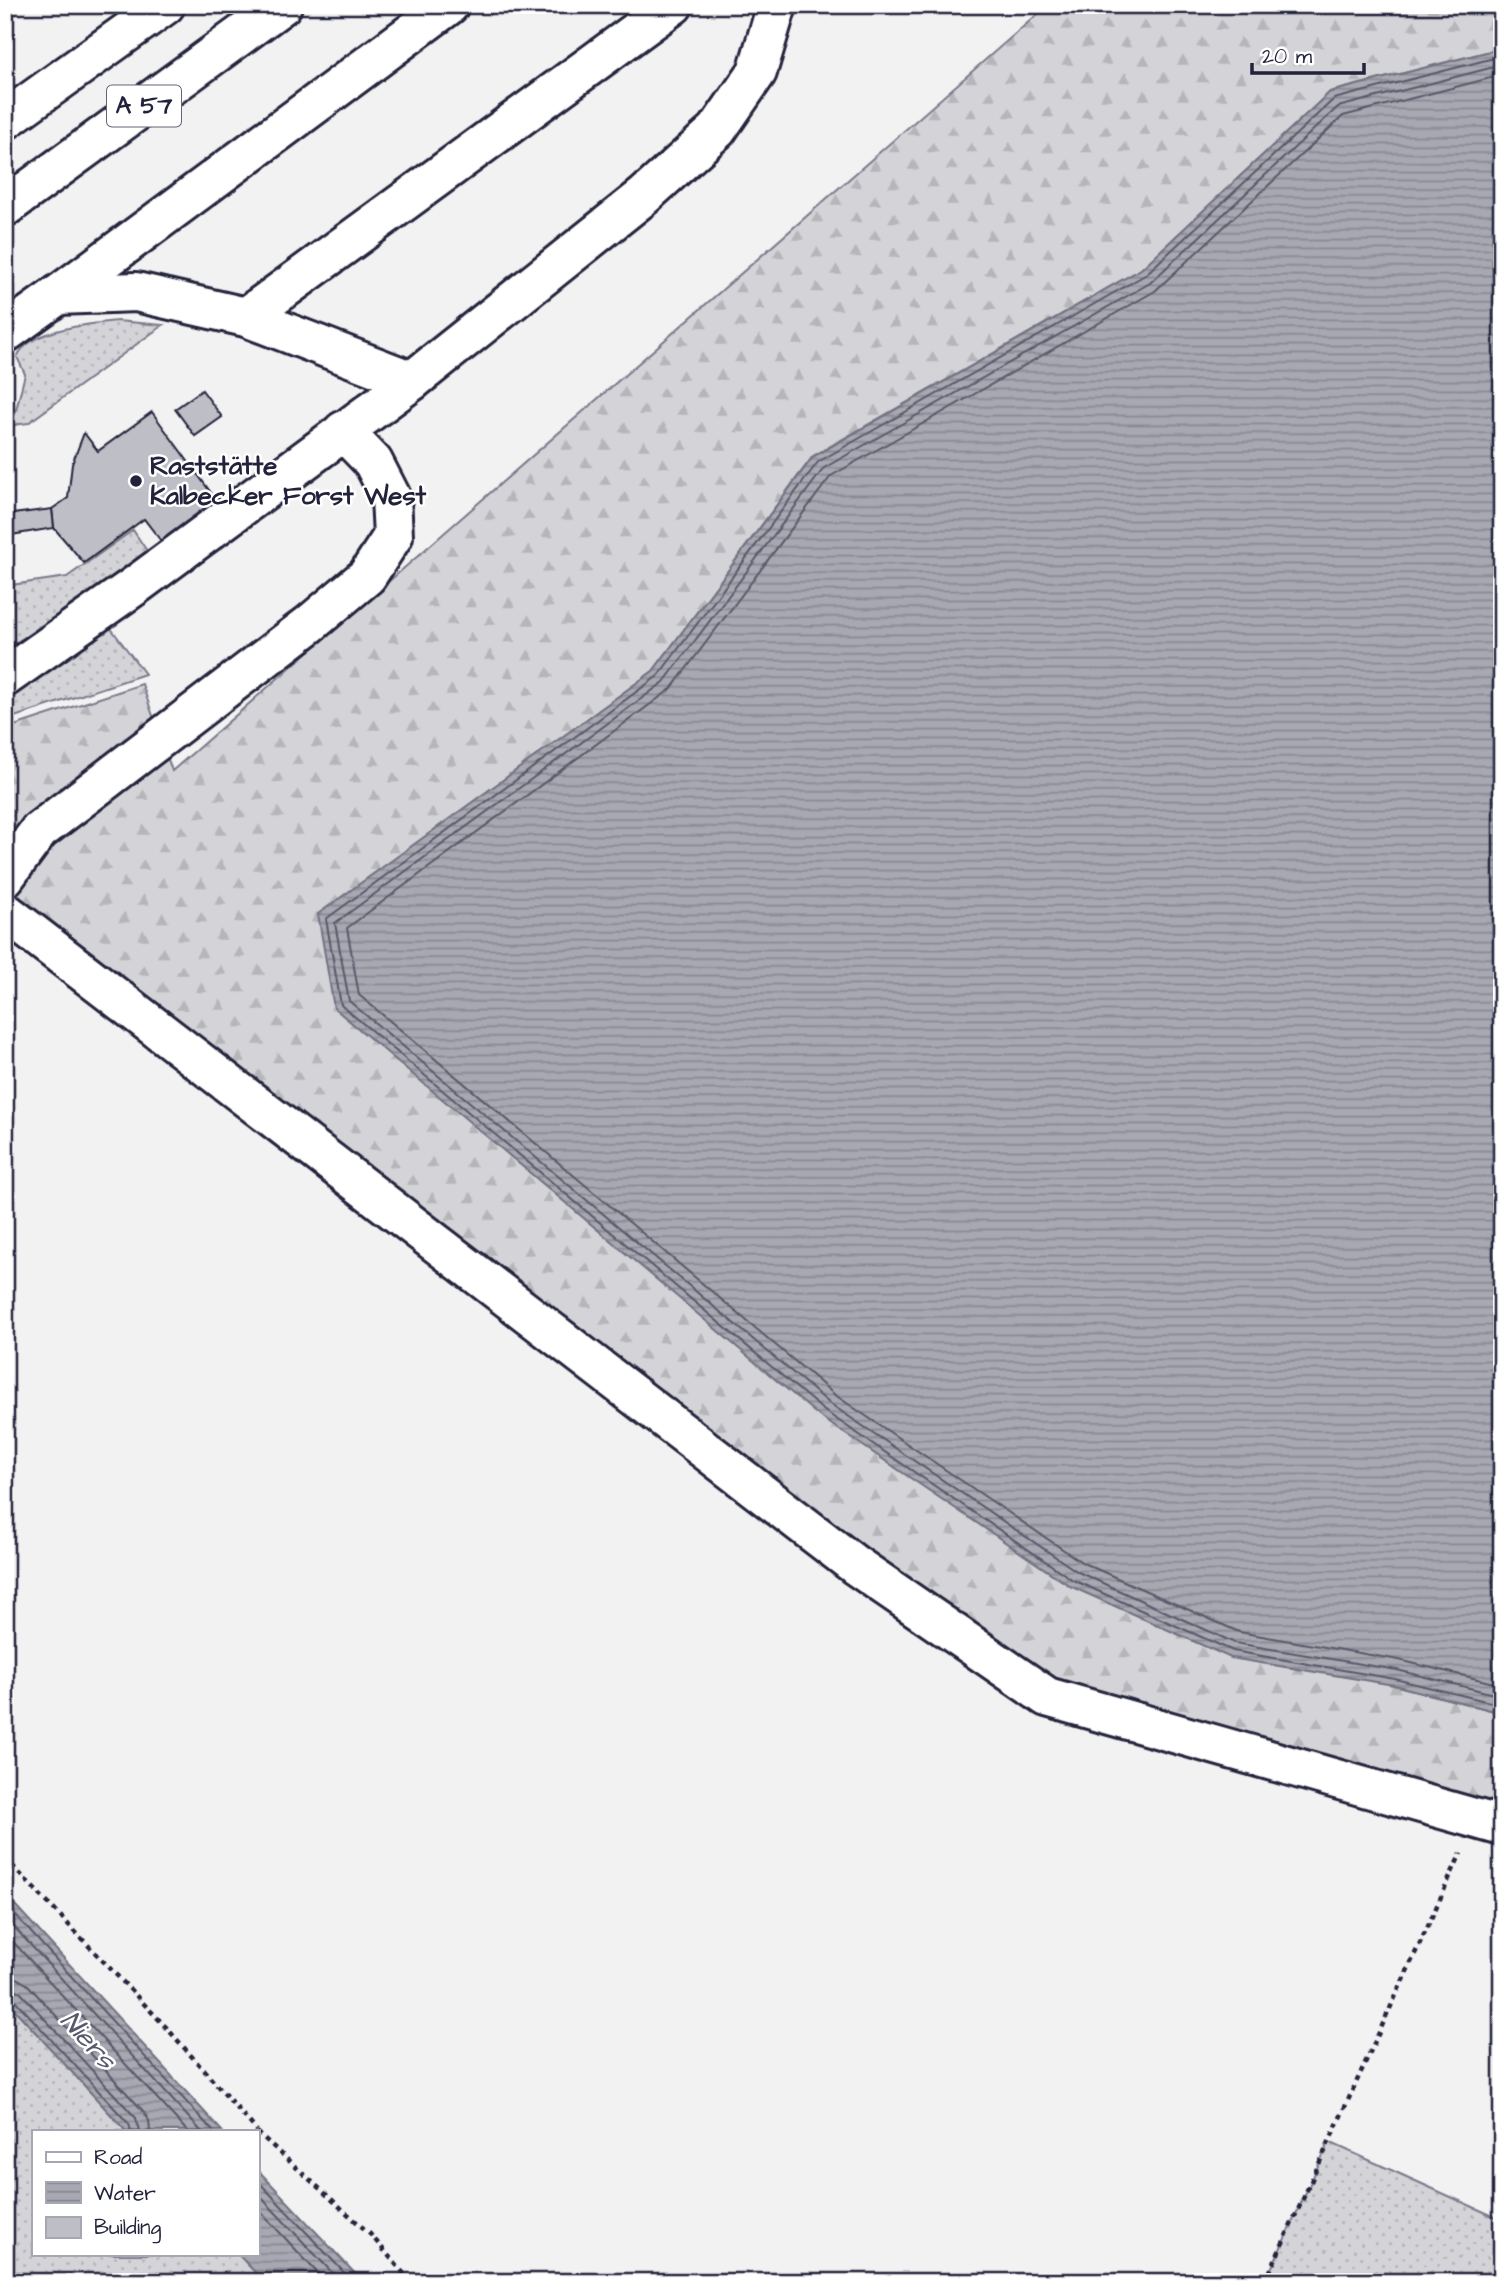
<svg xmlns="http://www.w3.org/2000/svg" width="1507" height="2287" font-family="'Architects Daughter',sans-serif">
<defs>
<pattern id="grass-dots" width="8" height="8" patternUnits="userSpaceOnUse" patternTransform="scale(1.75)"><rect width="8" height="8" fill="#d3d3d8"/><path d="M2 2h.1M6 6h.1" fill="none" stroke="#b5b5ba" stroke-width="1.8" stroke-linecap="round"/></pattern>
<pattern id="forest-firs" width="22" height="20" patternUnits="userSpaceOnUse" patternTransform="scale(1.75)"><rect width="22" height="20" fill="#d3d3d8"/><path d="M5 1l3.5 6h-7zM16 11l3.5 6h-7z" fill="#b5b5ba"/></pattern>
<pattern id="water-rules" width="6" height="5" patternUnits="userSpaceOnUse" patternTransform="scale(1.75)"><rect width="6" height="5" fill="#a8a8b2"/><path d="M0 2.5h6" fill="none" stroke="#888892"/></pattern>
</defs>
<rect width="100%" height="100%" fill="#f2f2f3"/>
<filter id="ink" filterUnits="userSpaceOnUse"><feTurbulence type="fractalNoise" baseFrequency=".0143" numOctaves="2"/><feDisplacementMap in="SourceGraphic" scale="14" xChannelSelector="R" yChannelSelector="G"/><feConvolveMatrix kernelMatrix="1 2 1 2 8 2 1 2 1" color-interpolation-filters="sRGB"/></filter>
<g filter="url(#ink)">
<g fill="url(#grass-dots)" stroke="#7a7a8a" stroke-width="2">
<path d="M117,321L163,325L28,423L5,426V419L15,414L25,374L17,357C29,329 90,324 117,321Z"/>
<path d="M133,530L147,551L48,623L5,649V589L11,585L67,577Z"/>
<path d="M110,627L145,674L5,720V691Z"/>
<path d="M5,1999L126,2131H33V2254H238L264,2282H5Z"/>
<path d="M1329,2142L1502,2220V2282H1265Z"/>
</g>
<path fill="url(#forest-firs)" stroke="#7a7a8a" stroke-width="2" d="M1048,5H1502V48L1330,92L1141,269L813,456L653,671L318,915L1394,1685L1502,1713V1814L1049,1700L5,912V729L142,684L172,771Z"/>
<g fill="url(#water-rules)" stroke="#727282" stroke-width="2">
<path d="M1502,48V1713L1394,1685L1231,1658L1070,1586L819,1416L334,1008L318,914L653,671L813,457L1141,269L1330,92Z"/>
<path d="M5,1894L222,2131H126L5,1999Z"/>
<path d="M257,2169L363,2282H264L238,2254H257Z"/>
</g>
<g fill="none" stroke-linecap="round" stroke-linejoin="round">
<g stroke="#58586b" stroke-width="2">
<path d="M1502,56L1334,99L1145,275L818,462L658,676L326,919L341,1005L823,1410L1073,1580L1233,1651L1395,1679L1502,1705"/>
<path d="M1502,65L1338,107L1150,283L824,468L664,682L335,923L349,1001L829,1403L1078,1572L1235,1643L1397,1670L1502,1696"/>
<path d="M1502,75L1343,116L1155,291L831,476L671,689L347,928L359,995L835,1395L1083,1563L1239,1632L1399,1660L1502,1685"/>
<path d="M5,1904L213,2131"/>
<path d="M5,1917L201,2131"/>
<path d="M5,1933L187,2131"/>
<path d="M5,1976L17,1978L28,1985L144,2112L149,2121L150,2131"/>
<path d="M5,1986L13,1987L20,1992L136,2118L139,2131"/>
<path d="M5,1995L13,1998L129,2124L131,2131"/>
<path d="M257,2180L353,2282"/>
<path d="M257,2193L341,2282"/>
<path d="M257,2208L326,2282"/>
</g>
</g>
<g fill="#bebec6" stroke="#22223b" stroke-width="2">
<path d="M202,390L222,417L195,436L175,409Z"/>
<path d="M152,412L217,501L161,541L144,519L84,563L54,528L52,509L68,498L72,464L84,433L98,451Z"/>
<path d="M52,509L54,528L5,536V515Z"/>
</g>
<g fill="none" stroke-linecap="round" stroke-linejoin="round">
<defs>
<g id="minor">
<path d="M58,295L449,5"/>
<path d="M246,317L673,5"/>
<path d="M5,333L58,295L136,292L246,317L412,381"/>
<path d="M5,677L136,585L412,381L644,196L717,130L757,72L777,5"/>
<path d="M5,877L39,831L310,624L367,576L393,536L391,497L373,462L343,431"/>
<path d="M5,912L855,1565L1047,1697L1502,1826"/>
</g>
<g id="highway">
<path d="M5,120L165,5"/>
<path d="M5,207L282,5"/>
</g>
</defs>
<use href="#minor" stroke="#22223b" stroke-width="44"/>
<use href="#highway" stroke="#22223b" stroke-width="44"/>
<g stroke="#22223b" stroke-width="4.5" stroke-dasharray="5 5" stroke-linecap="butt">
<path d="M5,1858L166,2027L257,2131"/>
<path d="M257,2132L370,2234L411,2282"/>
<path d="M1265,2282L1461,1853"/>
</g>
<use href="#minor" stroke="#fff" stroke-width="38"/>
<use href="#highway" stroke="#fff" stroke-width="38"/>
</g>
</g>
<circle fill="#22223b" stroke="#fff" stroke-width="2.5" cx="136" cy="481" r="7"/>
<g text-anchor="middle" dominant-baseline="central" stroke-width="5" stroke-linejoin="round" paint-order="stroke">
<rect fill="#fff" stroke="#646476" stroke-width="2" x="107" y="85.5" width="74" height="41" rx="5"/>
<g font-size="24" font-weight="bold" fill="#22223b">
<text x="144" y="106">A 57</text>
</g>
<g font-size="26" font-weight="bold" fill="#22223b" stroke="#fff" text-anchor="start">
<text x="150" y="466">Raststätte<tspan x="150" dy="30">Kalbecker Forst West</tspan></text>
</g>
<g font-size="28" font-style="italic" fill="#58586b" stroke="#fff">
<text transform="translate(88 2040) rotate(48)">Niers</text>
</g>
</g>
<rect width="1507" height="2287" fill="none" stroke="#fff" stroke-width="28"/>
<rect x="14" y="14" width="1479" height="2259" fill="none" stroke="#22223b" stroke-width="2.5" filter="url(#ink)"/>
<rect x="32" y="2130" width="228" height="126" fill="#ffffff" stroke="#a7a7b1" stroke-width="2"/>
<rect x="46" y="2152" width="35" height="10" fill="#ffffff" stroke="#a7a7b1" stroke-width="2"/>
<text x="94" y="2164" font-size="21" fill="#22223b">Road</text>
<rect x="46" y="2182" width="35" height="21" fill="url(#water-rules)" stroke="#a7a7b1" stroke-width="2"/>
<text x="94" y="2200" font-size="21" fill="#22223b">Water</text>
<rect x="46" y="2217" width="35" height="21" fill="#bebec6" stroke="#a7a7b1" stroke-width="2"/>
<text x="94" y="2234" font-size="21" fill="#22223b">Building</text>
<path d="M1252 63v10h112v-10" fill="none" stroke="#22223b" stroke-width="3.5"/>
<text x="1262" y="63" font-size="21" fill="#22223b" stroke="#ffffff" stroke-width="5" paint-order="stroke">20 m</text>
</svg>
